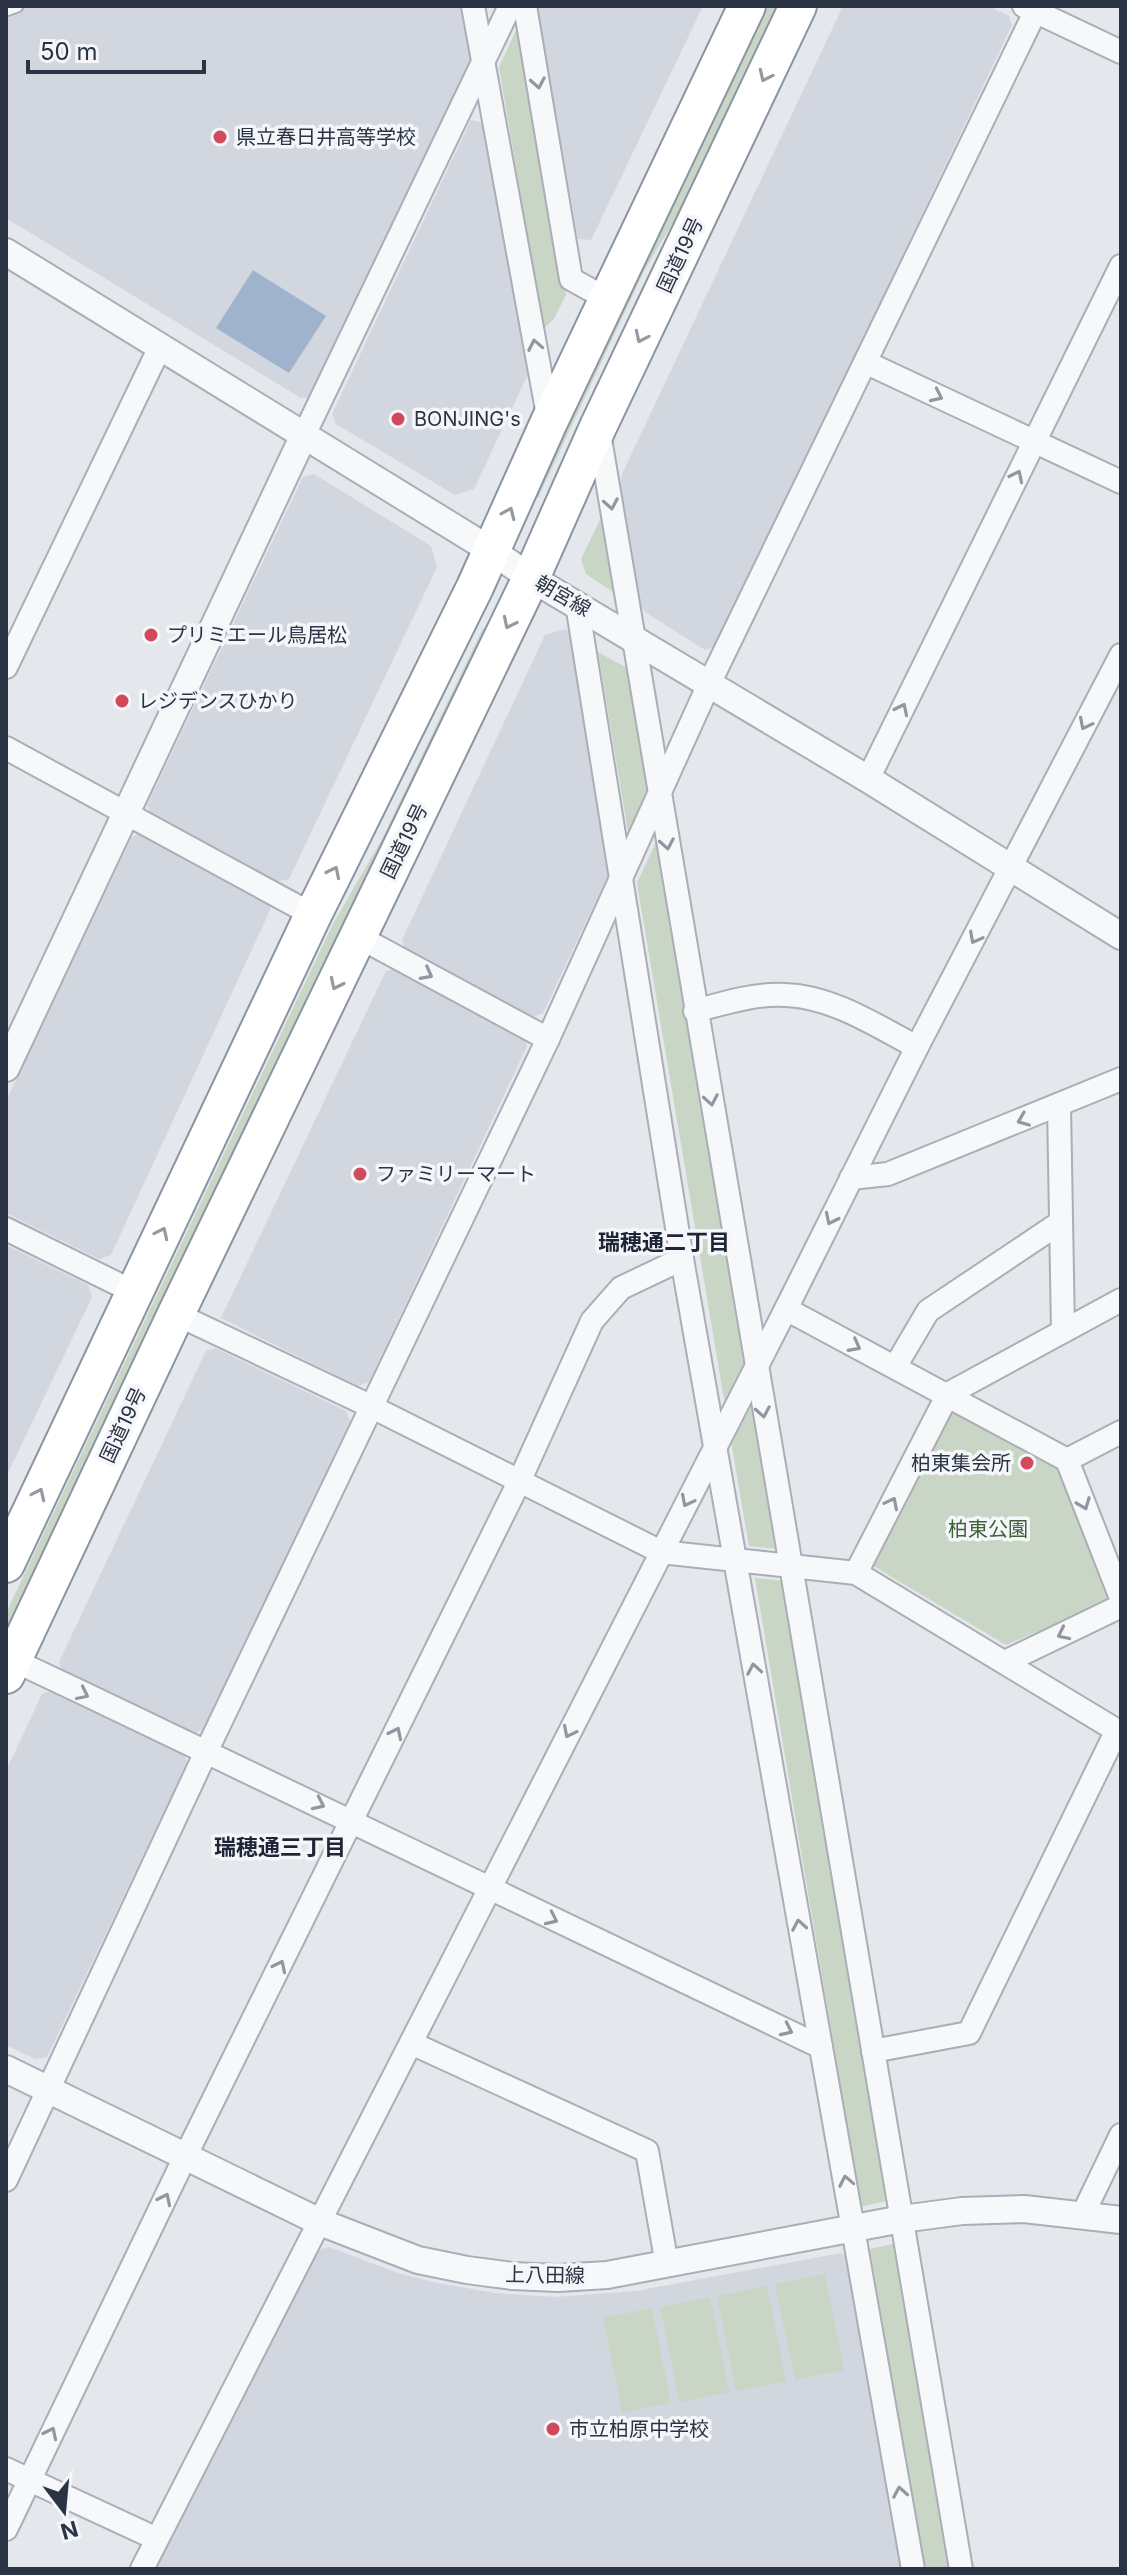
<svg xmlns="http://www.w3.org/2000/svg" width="1127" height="2575" font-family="Inter,'Noto Sans JP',sans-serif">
<rect width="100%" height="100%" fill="#e4e7ec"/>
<g fill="#d2d6de">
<path d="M6,6H465L473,56L308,397L301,398L6,218Z"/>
<path d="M537,6H703L591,240L578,239Z"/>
<path d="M843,6H988L1009,16L1012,25L717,646L705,650L645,612L640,605L620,485L622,474Z"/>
<path d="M471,120L486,123L529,372L474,489L455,495L336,424L332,414Z"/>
<path d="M314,474L431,546L437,567L289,879L278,881L151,814L147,805L303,477Z"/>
<path d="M566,629L573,639L610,871L543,1013L533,1017L405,948L402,940L545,635Z"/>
<path d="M140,833L267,901L271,908L111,1255L99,1259L6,1213V1101L132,837Z"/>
<path d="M396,968L524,1035L527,1046L369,1382L358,1386L221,1318L386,971Z"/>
<path d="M6,1245L88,1285L92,1297L6,1477Z"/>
<path d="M215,1348L346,1411L350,1421L203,1730L195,1733L62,1672L59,1662L206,1351Z"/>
<path d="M52,1691L184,1752L187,1763L47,2057L35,2059L6,2045V1771L42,1694Z"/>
<path d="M329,2247L401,2274L433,2282L495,2293L555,2297L636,2291L841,2253L849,2259L901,2561L900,2569H155L319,2250Z"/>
</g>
<g fill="#c9d6c5">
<path d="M768,6H779L694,187L644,271L538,498L534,496Z"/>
<path d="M519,24L566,295L554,319L543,329L499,67Z"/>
<path d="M602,516L616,594L586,574L581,559Z"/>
<path d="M483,628L486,630L6,1631V1613L333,924L382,839Z"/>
<path d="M598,652L629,669L651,788L628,832Z"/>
<path d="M657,840L748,1362L725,1405L637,883Z"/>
<path d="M754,1402L778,1549L749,1546L731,1441Z"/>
<path d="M957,1411L1060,1467L1111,1600L1006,1645L870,1564L943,1420Z"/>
<path d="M755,1578L784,1581L890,2200L861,2207Z"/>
<path d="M897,2243L953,2569H924L870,2249Z"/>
<path d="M825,2274L844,2370L795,2380L775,2284Z"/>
<path d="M767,2286L786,2381L736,2391L717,2296Z"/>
<path d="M710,2297L729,2392L679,2402L660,2307Z"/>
<path d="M652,2308L671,2403L622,2413L603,2318Z"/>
</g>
<path fill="#9fb4cc" d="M253,270L326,316L289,373L216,328Z"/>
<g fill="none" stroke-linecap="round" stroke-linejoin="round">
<defs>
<path id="service" d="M6,10L17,6"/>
<g id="minor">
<path d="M473,6L549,421"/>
<path d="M525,6L571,279L607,299"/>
<path d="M1024,6L1121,52"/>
<path d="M867,363L1121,482"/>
<path d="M599,433L961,2569"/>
<path d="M304,435L510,6"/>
<path d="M577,604L682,1259L913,2569"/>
<path d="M6,667L160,347"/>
<path d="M6,748L313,915"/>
<path d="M868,779L1121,266"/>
<path d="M359,937L548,1039"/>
<path d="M695,1011C724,1003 756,993 786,995C834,997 876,1026 917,1047"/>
<path d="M1059,1105L1063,1331"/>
<path d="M851,1178L888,1174L1121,1079"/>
<path d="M6,1229L134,1292"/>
<path d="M786,1309L1067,1460L1121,1598"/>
<path d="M176,1314L370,1406L661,1552L856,1573L1121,1733"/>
<path d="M895,1367L928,1311L1061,1222"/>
<path d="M1067,1460L1121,1432"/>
<path d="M856,1573L948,1394L1121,1300"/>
<path d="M13,1660C283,1787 551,1918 821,2047"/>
<path d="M1005,1662L1121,1606"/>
<path d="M411,2043L647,2151L667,2265"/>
<path d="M873,2051L969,2033L1117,1730"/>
<path d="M6,2180L206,1752L548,1039L709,684L1038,6"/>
<path d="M1083,2214L1121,2135"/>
<path d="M6,2469L157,2539"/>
<path d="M6,2529L185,2157L519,1482L592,1321L621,1288L682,1259"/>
<path d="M142,2569L786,1309L917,1047L1121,655"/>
</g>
<g id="tertiary">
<path d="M6,252L492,551L531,578L868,779L1121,936"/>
<path d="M6,1068L304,435"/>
<path d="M6,2069L320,2222L418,2260L467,2270L512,2276L558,2278L607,2275L902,2219L962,2211L1024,2209L1121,2220"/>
</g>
<g id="trunk">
<path d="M6,1564L313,915L475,587L549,422L747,6"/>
<path d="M6,1675L176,1314L531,578L598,427L798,6"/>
</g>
</defs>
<use href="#service" stroke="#a9aeb7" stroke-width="15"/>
<use href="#minor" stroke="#a9aeb7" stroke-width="26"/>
<use href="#tertiary" stroke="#a9aeb7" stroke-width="30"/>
<use href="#trunk" stroke="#8b94a3" stroke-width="40"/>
<use href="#service" stroke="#f7f8fa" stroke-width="11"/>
<use href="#minor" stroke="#f7f8fa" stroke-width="22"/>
<use href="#tertiary" stroke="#f7f8fa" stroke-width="26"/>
<use href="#trunk" stroke="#fff" stroke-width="36"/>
</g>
<defs><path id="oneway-chevron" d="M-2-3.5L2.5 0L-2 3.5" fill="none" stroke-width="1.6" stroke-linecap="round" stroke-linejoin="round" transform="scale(2)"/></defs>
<g stroke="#959aa2">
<use href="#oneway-chevron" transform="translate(765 76) rotate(115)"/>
<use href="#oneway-chevron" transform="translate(641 337) rotate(115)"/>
<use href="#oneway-chevron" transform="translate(509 513) rotate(-66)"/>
<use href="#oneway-chevron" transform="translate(509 623) rotate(116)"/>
<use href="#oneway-chevron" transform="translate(334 872) rotate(-64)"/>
<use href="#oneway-chevron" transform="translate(336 984) rotate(116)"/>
<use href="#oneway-chevron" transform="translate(162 1233) rotate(-65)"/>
<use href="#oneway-chevron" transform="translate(39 1494) rotate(-65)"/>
</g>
<g stroke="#9196a0">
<use href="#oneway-chevron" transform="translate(538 83) rotate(80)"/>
<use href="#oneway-chevron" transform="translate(535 345) rotate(-101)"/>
<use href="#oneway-chevron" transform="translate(937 396) rotate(25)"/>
<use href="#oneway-chevron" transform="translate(1017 476) rotate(-64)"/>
<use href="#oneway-chevron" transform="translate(611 504) rotate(80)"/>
<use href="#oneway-chevron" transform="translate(902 709) rotate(-64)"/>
<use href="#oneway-chevron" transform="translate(1085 724) rotate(117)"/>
<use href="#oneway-chevron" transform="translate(667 844) rotate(80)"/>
<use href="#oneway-chevron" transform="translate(975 938) rotate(118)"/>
<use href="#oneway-chevron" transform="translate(427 974) rotate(28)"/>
<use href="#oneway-chevron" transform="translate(711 1100) rotate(80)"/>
<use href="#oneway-chevron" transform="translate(1023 1120) rotate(158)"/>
<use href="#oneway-chevron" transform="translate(831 1219) rotate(116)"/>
<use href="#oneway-chevron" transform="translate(855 1346) rotate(28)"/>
<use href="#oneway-chevron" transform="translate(763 1412) rotate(80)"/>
<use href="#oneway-chevron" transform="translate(687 1501) rotate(117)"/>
<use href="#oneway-chevron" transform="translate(892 1503) rotate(-63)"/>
<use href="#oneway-chevron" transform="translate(1084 1504) rotate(69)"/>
<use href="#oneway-chevron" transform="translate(1063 1634) rotate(154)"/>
<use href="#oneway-chevron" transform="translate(754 1669) rotate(-100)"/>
<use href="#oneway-chevron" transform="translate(83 1694) rotate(26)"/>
<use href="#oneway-chevron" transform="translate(569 1732) rotate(117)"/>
<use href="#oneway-chevron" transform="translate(396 1733) rotate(-64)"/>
<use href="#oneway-chevron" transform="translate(319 1804) rotate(25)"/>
<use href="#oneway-chevron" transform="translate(552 1919) rotate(25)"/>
<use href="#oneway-chevron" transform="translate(799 1925) rotate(-100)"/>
<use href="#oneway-chevron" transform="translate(280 1966) rotate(-64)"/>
<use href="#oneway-chevron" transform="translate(787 2030) rotate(25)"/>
<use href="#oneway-chevron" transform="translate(846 2181) rotate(-101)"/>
<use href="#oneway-chevron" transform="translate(165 2199) rotate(-64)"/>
<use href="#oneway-chevron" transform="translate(51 2433) rotate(-64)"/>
<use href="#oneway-chevron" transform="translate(900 2492) rotate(-100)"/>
</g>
<g fill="#d1495b" stroke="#f4f6f9" stroke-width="3">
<circle cx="220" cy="137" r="8"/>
<circle cx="398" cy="419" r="8"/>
<circle cx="151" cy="635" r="8"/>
<circle cx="122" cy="701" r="8"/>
<circle cx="360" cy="1174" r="8"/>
<circle cx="1027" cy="1463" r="8"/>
<circle cx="553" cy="2429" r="8"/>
</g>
<g text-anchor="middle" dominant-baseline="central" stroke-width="7" stroke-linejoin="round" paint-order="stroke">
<g font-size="20" fill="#2b3445" stroke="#f4f6f9" text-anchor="start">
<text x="236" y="137">県立春日井高等学校</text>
<text x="414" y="419">BONJING's</text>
<text x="167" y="635">プリミエール鳥居松</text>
<text x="138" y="701">レジデンスひかり</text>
<text x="376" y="1174">ファミリーマート</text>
<text x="1011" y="1463" text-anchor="end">柏東集会所</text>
<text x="569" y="2429">市立柏原中学校</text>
</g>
<g font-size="20" fill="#2b3445" stroke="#f4f6f9">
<text transform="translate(680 255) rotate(-65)">国道19号</text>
<text transform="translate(563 596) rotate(30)">朝宮線</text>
<text transform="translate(404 841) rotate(-64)">国道19号</text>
<text transform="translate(123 1425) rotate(-65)">国道19号</text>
<text transform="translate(545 2275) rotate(1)">上八田線</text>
</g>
<g font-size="20" fill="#3f6138" stroke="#f4f6f9">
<text x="988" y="1529">柏東公園</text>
</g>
<g font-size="22" font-weight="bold" fill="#1d2536" stroke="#f4f6f9">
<text x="664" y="1242">瑞穂通二丁目</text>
<text x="280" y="1847">瑞穂通三丁目</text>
</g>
</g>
<rect width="1127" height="2575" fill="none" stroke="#2b3445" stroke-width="16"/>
<g transform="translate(64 2511) rotate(164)" stroke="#f4f6f9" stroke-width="6" paint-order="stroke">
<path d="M0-6L14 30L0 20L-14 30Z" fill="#2b3445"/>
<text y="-12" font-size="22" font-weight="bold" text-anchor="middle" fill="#2b3445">N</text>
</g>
<path d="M28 60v12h176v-12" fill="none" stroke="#2b3445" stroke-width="4"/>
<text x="40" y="60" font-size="24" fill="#2b3445" stroke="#f4f6f9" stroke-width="6" paint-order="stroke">50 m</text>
</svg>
